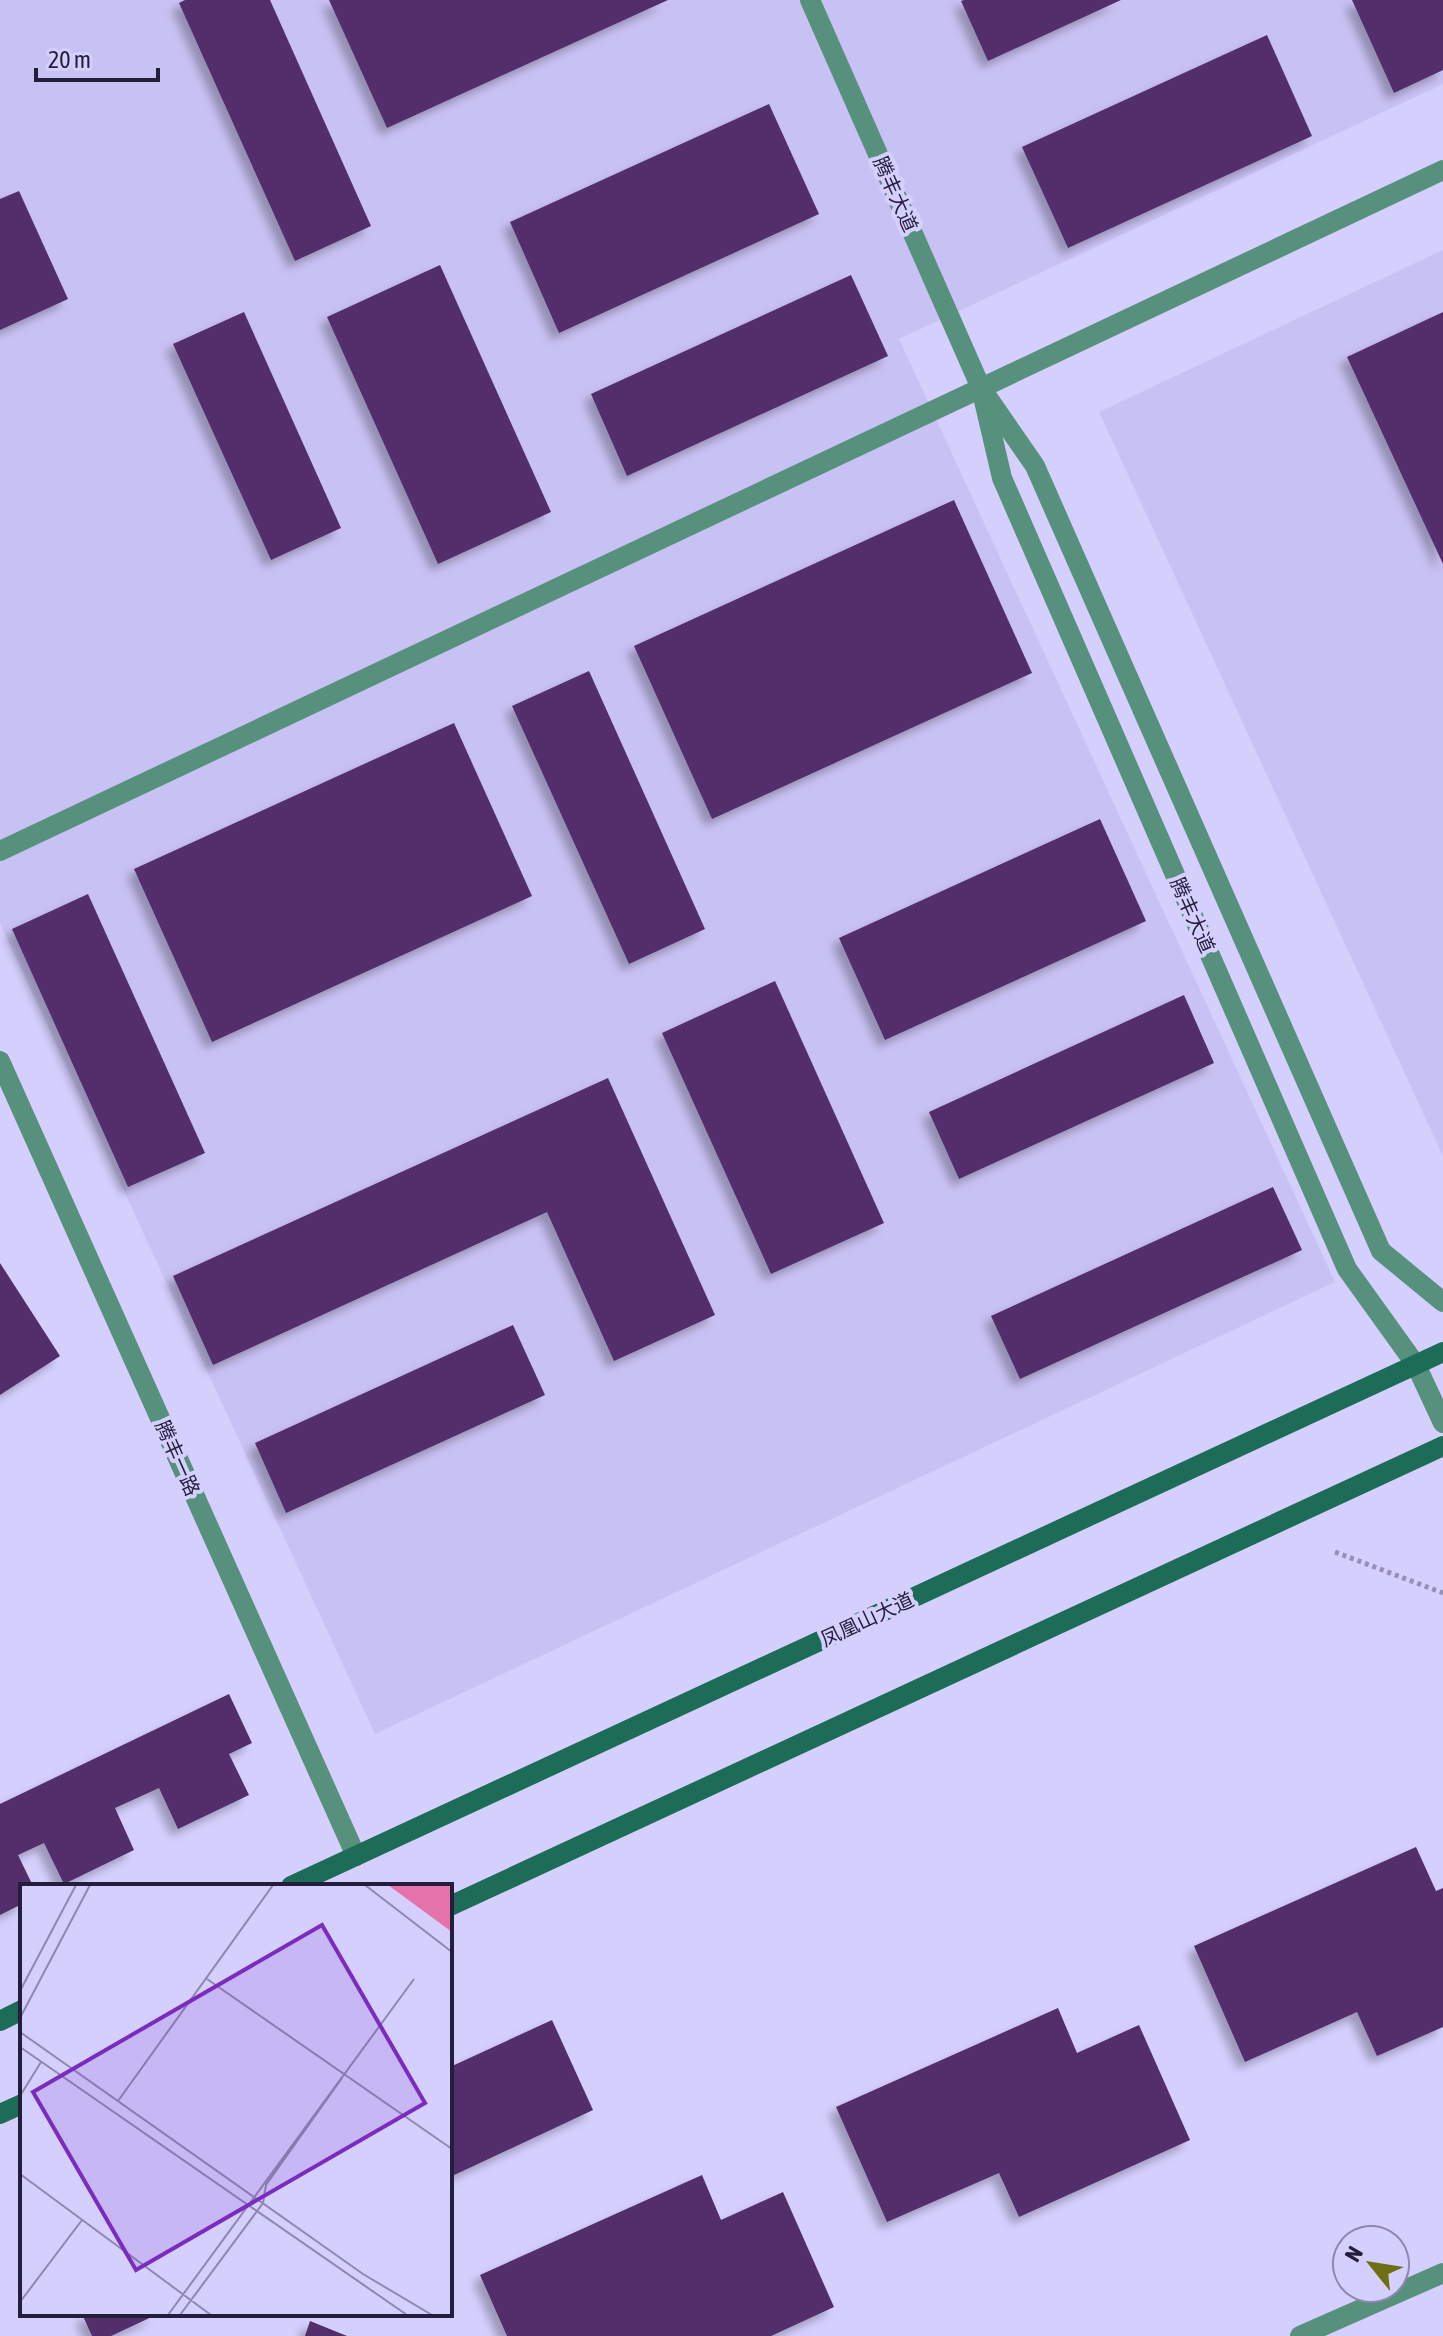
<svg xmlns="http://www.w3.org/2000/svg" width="1443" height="2336" font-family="'Asap Condensed','Noto Sans SC',sans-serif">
<defs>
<filter id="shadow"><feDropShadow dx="-7" dy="7" stdDeviation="4" flood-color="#0004"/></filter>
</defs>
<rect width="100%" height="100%" fill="#d5cffe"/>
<g fill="#c8c1f3">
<path d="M0,0H1443V84L899,339L1335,1282L375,1734L0,923Z"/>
<path d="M1443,250V1156L1099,412Z"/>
</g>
<g fill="#532d6a" filter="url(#shadow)">
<path d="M185,0H270L371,226L295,261L179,3Z"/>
<path d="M329,0H668L387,128Z"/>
<path d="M964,0H1121L988,61L961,1Z"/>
<path d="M1352,0H1443V70L1394,93Z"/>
<path d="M1267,35L1312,136L1068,248L1022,147Z"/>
<path d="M769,104L819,214L559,333L510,222Z"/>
<path d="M19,191L68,299L0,330V199Z"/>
<path d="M440,265L551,512L438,564L327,317Z"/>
<path d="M851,275L888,356L627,476L591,394Z"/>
<path d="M244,312L341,528L271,560L173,344Z"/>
<path d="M1443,312V564L1347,357Z"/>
<path d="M954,500L1032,673L712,819L634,646Z"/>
<path d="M589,671L705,929L629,964L512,706Z"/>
<path d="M454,723L532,896L212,1042L134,869Z"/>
<path d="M1100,819L1146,921L885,1040L839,938Z"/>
<path d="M88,894L205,1153L128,1187L12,929Z"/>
<path d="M775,981L884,1223L771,1274L662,1033Z"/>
<path d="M1184,995L1214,1063L959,1179L929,1112Z"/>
<path d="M608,1078L715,1315L614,1361L547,1212L213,1365L173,1276Z"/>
<path d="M1273,1187L1302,1250L1020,1379L991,1316Z"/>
<path d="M0,1263L60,1356L0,1395Z"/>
<path d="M513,1325L545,1395L286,1513L255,1443Z"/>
<path d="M229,1694L252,1743L229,1754L249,1795L178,1829L159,1788L115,1808L134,1850L64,1884L44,1843L18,1855L33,1886H22V1904L0,1915V1804Z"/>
<path d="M1416,1847L1436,1891L1443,1888V2027L1377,2056L1357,2012L1245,2062L1194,1946Z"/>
<path d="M1058,2008L1077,2053L1139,2025L1190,2140L1019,2217L999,2173L887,2222L836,2107Z"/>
<path d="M552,2020L593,2110L450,2177V2067Z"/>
<path d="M702,2175L721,2220L783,2192L834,2307L771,2336H507L480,2275Z"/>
<path d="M82,2314H158L111,2336H92Z"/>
<path d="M310,2321L347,2336H305Z"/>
</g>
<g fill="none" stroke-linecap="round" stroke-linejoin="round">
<path stroke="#9690b9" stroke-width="5" stroke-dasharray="4 4" stroke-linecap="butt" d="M1335,1552L1443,1593"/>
<g stroke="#57917e" stroke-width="20">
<path d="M0,851L1443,170"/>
<path d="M0,1061L356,1856"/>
<path d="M1300,2336L1443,2273"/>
</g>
<g stroke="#57917e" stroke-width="20">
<path d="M810,0L981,388L1002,478L1347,1269L1416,1365L1443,1423"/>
<path d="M988,398L1035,466L1381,1251L1443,1302"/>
</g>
<g stroke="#1c6c57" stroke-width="20">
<path d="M291,1886L1443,1352"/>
<path d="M450,1906L1443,1446"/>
<path d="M0,2021L22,2010"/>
<path d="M0,2114L22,2104"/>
</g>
</g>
<g text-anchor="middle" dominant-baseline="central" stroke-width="8" stroke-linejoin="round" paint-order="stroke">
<g font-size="20" fill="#231e3b" stroke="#d5cffe">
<text transform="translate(896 194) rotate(66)">腾丰大道</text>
<text transform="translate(1193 915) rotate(66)">腾丰大道</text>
<text transform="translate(178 1458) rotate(66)">腾丰一路</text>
<text transform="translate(867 1619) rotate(-25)">凤凰山大道</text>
</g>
</g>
<g transform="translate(20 1884)">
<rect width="432" height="432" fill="#d5cffe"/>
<path d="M368,1H432V48Z" fill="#e473ab"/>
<path fill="none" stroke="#8e88b0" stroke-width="2" d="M345,1L432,68M187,95L432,265M0,107L56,1M0,134L70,1M0,148L343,390L412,431M0,163L387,431M0,212L21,178M98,217L253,1M0,290L191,431M0,418L62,336M148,431L394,95M160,431L243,319L246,301L322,194"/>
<path fill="#7b2cbf" fill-opacity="0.15" stroke="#7b2cbf" stroke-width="4" d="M302,41L405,219L116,386L13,208Z"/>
<rect width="432" height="432" fill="none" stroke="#231e3b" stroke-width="4"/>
</g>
<g transform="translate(1371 2264) rotate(300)"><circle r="38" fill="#d5cffe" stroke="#8e88b0" stroke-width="2"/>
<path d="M0-6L14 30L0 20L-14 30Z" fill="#6c6f12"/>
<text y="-12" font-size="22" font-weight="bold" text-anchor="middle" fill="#231e3b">N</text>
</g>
<path d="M36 68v12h122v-12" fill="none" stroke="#231e3b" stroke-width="4"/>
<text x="48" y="68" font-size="24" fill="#231e3b" stroke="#d5cffe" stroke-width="6" paint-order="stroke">20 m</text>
</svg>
